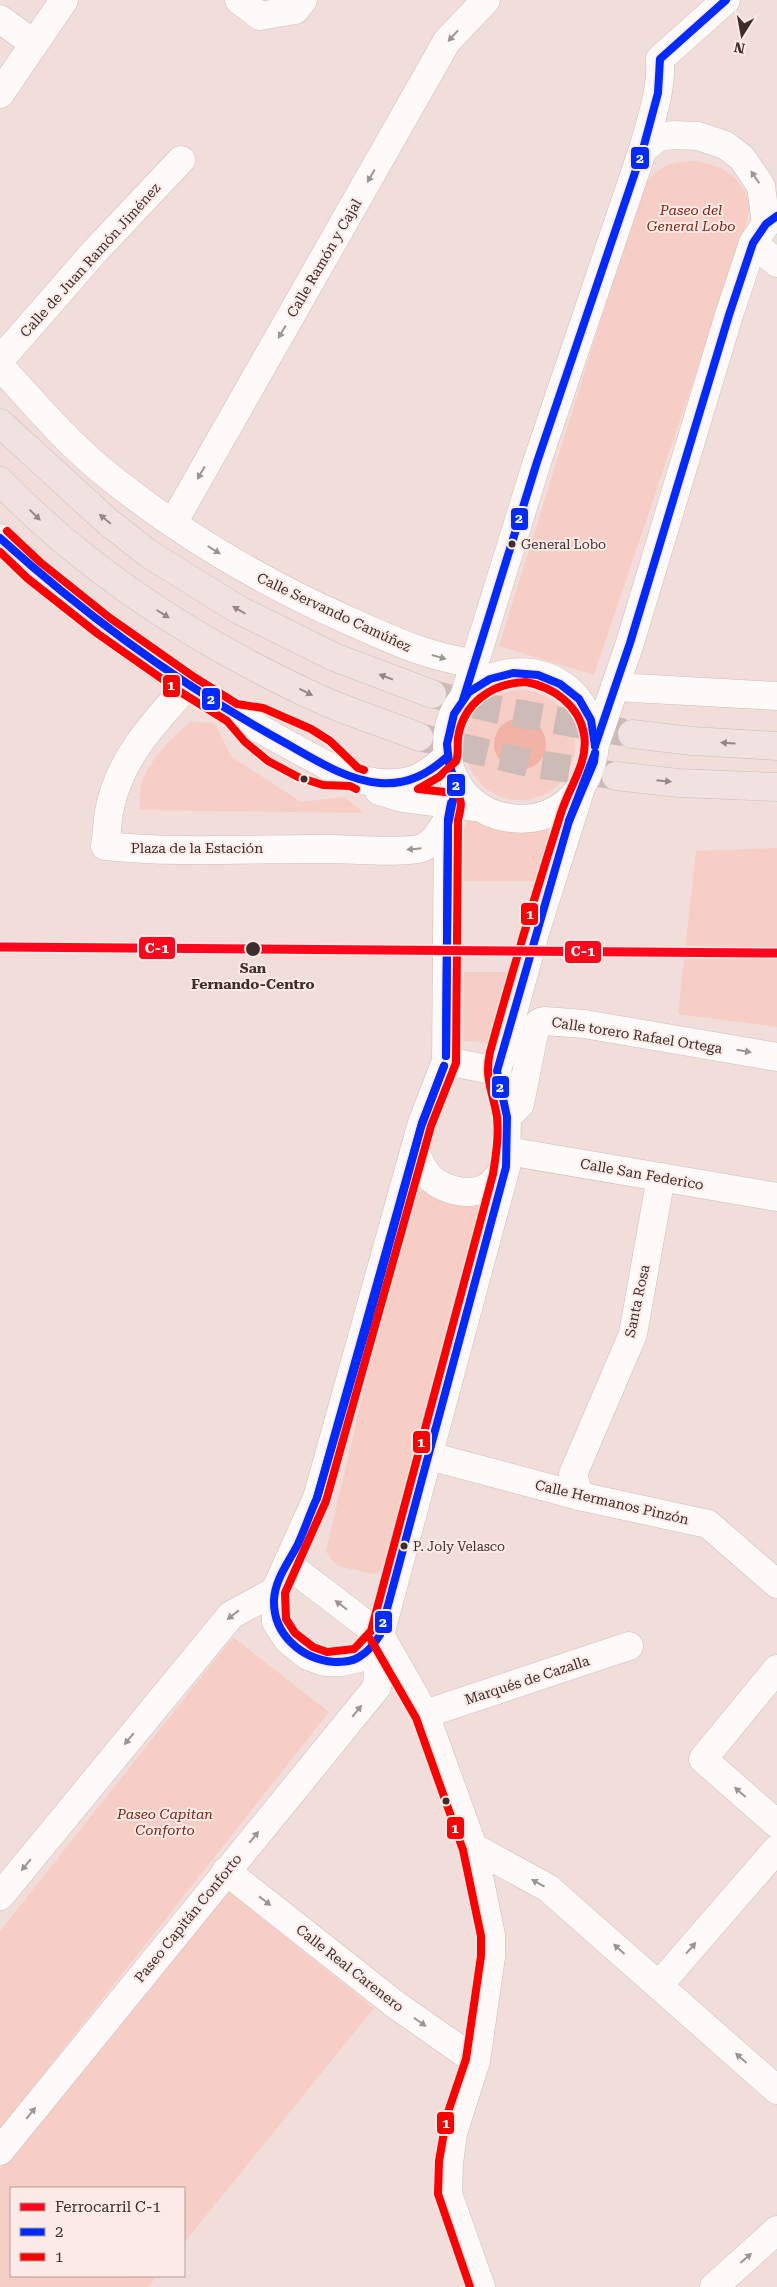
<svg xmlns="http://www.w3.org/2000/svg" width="777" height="2287" font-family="'Roboto Serif',serif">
<rect width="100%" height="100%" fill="#f1deda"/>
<g fill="#f6cec5">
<path d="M696,161C728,167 736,175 751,203L745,228L594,675L499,646L643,185C664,164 667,162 696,161Z"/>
<circle cx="520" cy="745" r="55"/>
<path d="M190,722L214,723L232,757L301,802L345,797L364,813L139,810C140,801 139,788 143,779C152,757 173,737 190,722Z"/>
<path d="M474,820L511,827L545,828L549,833L536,881H464V828L467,821Z"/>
<path d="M777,848V1027L678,1014L696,851Z"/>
<path d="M464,972H511L489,1043L463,1041Z"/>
<path d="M420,1190L473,1203L479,1207L482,1213L391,1567L373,1574L338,1566L330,1558L326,1551L409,1197Z"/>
<path d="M233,1637L329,1712L0,2129V1931Z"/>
<path d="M226,1889L374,2008L184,2243V2188H11V2276H157L148,2287H0V2169Z"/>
</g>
<circle fill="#f0b3a6" cx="520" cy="744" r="26"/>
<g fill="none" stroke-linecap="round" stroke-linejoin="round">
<g stroke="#cdbbb7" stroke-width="28" stroke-dasharray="28 14" stroke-linecap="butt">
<path d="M432,694L494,709L632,734"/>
<path d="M419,737L529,763L611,775"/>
</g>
<defs>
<g id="minor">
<path d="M239,0L260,16L295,10L303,0"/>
<path d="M0,19L33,43"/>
<path d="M0,94L64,0"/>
<path d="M753,243L777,263"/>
<path d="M0,360L95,251L181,160"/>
<path d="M0,366C32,401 63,438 100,469C174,530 258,580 345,619C387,638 427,657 473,663"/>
<path d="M173,523L447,41L486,0"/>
<path d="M0,538C86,620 187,690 291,746C319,761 350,781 381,783C413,785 426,776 448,756"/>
<path d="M188,685C154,722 118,760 109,812C107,823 107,835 105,846C181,854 257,848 333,849C352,849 410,854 424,847C435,843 442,828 448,819"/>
<path d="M615,687L777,696"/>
<path d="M379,791L403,798L475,807"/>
<path d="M507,1117L520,1104L535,1028L540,1022L545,1021L584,1024L777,1057"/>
<path d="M429,1456L579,1496L708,1524L777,1584"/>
<path d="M579,1496L573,1474L633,1334L661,1177"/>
<path d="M777,1669L703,1759L777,1824"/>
<path d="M425,1714L629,1646"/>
<path d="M226,1871L396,2005L476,2061"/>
<path d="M659,1985L777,1849"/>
</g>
<g id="tertiary">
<path d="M643,149L659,137L674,135L698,136L725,145L742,158L761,186L766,224"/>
<path d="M463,700L537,462L643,149C651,120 662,90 660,59L726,0"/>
<path d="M595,745C582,639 446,657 447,746C448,836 584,850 595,745L630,643L729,315L753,243L766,224L777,216"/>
<path d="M446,1061L497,1071"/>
<path d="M415,1150C418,1157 420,1165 425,1171C436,1189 468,1198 487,1187C494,1183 500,1173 506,1167"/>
<path d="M507,1151L777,1197"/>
<path d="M287,1564L380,1635L425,1714L473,1847L491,1935V1957L476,2061L453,2133L449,2163L448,2194L481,2287"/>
<path d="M380,1635L374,1644L359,1658L342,1662H325L308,1656L288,1640L276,1622L275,1591L317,1498L422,1123L446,1061L448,819L456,781"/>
<path d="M473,1847L548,1888L777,2090"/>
<path d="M0,1896L231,1615L275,1591"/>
<path d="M0,2151L377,1687L380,1635L506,1167L507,1117L497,1071L535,933L580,791"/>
<path d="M714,2287L777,2230"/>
</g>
<g id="motorway">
<path d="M0,423L107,521L149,554L239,610L334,657L432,694"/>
<path d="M0,481C89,573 197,642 313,696C347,712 384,723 419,737"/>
<path d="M632,734L692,741L777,746"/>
<path d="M616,776L678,783L777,787"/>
</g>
</defs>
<use href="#minor" stroke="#cdbdb9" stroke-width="29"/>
<use href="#tertiary" stroke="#cdbdb9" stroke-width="29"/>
<use href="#motorway" stroke="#c8bebb" stroke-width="29"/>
<use href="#minor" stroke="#fdfaf9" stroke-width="28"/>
<use href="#tertiary" stroke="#fdfaf9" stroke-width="28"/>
<use href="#motorway" stroke="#efe2e0" stroke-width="28"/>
<defs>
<g id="bus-1">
<path d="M0,538C86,616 178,683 280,740C311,757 344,780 380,783C408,785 428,774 448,756"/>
<path d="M463,700L537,462L643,149L658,93L660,59L726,0"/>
<path d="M595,746L630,643L729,315L753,243L766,224L777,216"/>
<path d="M569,821L595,753"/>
<path d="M569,821L594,762L595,753"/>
<path d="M446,1056L448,819L451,803"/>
<path d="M446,1056L448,825L456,785L449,763L447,744L454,714L469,692L490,679L513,673L538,675L560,684L579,699L591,720L595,746"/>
<path d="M317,1498C310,1513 305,1529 298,1544C289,1562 275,1579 274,1600C273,1634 301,1659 334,1662C342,1662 352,1662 359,1657C368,1652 375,1643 380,1635L506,1167L507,1117L497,1071L569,821"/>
<path d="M317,1498L422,1123L444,1066"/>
<path d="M317,1498L369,1319L421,1127L444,1066"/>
</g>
<g id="bus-2">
<path d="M7,531L40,562L110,618L194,677L237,704L263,708L311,729L330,741L358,768L364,770"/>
<path d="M0,552L27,578L98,634L182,693L227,721L245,742L268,761L298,777L323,785L350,786L356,789"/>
<path d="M526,682C553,687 579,705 584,734C589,762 569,787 561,813C536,892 512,972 490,1052C484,1079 493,1092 497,1117C499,1136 496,1155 493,1174L371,1631L354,1649L327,1652L313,1647L295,1633L286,1619L285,1593L326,1501L431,1126L456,1063L458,820C460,810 465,799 454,793L418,789L439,777L456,761C459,754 457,746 458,738C463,703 492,683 526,682Z"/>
<path d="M371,1640L416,1718L463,1850L481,1936V1956L466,2059L447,2115L439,2161L438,2194L470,2287"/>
</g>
</defs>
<use href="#bus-1" stroke="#fbeae6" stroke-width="11"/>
<use href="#bus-2" stroke="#fbeae6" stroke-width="11"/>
<use href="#bus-1" stroke="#002aff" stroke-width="8"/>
<use href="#bus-2" stroke="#f00" stroke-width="8"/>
<defs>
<path id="rail-1" d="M0,947L777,953"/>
</defs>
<use href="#rail-1" stroke="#fbeae6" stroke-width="12"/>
<use href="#rail-1" stroke="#ff061d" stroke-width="9"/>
</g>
<defs><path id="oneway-solid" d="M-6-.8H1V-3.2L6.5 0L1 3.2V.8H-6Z" transform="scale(1.25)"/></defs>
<g fill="#9e9492">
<use href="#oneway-solid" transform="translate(453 36) rotate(132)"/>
<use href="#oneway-solid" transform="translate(371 176) rotate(120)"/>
<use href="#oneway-solid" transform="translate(755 177) rotate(-124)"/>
<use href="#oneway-solid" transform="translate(282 332) rotate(120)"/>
<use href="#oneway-solid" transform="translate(201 473) rotate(120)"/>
<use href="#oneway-solid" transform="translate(214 550) rotate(32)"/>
<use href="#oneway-solid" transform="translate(439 657) rotate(16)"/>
<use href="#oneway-solid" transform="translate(414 849) rotate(174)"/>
<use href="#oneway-solid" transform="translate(744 1051) rotate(10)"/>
<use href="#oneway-solid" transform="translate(341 1605) rotate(-143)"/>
<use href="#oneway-solid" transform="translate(233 1615) rotate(142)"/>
<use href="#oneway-solid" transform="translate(357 1711) rotate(-51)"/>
<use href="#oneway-solid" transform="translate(129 1739) rotate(129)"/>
<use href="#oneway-solid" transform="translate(740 1792) rotate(-139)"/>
<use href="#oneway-solid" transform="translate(254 1837) rotate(-51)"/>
<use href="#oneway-solid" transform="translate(26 1865) rotate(130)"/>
<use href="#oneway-solid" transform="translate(538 1883) rotate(-151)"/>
<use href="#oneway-solid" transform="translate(265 1901) rotate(38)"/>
<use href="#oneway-solid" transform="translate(691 1948) rotate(-49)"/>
<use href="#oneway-solid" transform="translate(619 1949) rotate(-138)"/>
<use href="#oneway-solid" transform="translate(420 2022) rotate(35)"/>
<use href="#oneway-solid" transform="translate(741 2058) rotate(-138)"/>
<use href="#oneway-solid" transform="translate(31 2113) rotate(-51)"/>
<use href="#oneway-solid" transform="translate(746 2258) rotate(-41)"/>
</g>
<g fill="#968886">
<use href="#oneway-solid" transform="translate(35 515) rotate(44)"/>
<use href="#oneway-solid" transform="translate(105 519) rotate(-140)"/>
<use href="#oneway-solid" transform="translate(239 610) rotate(-150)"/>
<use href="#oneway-solid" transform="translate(163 614) rotate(32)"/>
<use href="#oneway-solid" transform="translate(386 677) rotate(-159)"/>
<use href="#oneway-solid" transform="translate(306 692) rotate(27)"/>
<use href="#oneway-solid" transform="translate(728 743) rotate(-176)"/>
<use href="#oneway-solid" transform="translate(664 781) rotate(6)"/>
</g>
<g fill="#3e2e2b" stroke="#fbeae6" stroke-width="2">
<circle cx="512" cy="544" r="4.5"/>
<circle cx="304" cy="779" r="4.5"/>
<circle cx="253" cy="949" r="8"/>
<circle cx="404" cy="1546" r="4.5"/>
<circle cx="446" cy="1801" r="4.5"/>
</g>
<g text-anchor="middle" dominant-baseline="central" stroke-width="4" stroke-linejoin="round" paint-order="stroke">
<g font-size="13" fill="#3e2e2b" stroke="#fbeae6" text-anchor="start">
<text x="521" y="544">General Lobo</text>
<text x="413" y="1546">P. Joly Velasco</text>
</g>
<g font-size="14" font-style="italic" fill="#791d0e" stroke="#fbeae6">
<text x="691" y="210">Paseo del<tspan x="691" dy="16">General Lobo</tspan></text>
<text x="165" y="1814">Paseo Capitan<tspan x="165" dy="16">Conforto</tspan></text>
</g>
<g font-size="14" fill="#3e2e2b" stroke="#fbeae6">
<text transform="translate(324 258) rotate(-60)">Calle Ramón y Cajal</text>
<text transform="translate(90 260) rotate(-48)">Calle de Juan Ramón Jiménez</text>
<text transform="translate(334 612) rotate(25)">Calle Servando Camúñez</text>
<text x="197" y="848">Plaza de la Estación</text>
<text transform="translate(637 1035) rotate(9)">Calle torero Rafael Ortega</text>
<text transform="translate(642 1174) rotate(10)">Calle San Federico</text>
<text transform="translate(637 1301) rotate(-78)">Santa Rosa</text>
<text transform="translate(612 1502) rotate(13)">Calle Hermanos Pinzón</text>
<text transform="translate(527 1680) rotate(-18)">Marqués de Cazalla</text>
<text transform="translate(188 1918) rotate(-51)">Paseo Capitán Conforto</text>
<text transform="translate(350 1968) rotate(38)">Calle Real Carenero</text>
</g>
<g font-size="14" font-weight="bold" fill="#3e2e2b" stroke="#fbeae6">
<text x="253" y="968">San<tspan x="253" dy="16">Fernando-Centro</tspan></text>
</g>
</g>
<g stroke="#fbeae6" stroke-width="2">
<rect x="630" y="146" width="20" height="24" rx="5" fill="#002aff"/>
<rect x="510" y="507" width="19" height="24" rx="5" fill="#002aff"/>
<rect x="162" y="674" width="19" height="24" rx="5" fill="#f00"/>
<rect x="201" y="687" width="20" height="24" rx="5" fill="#002aff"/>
<rect x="446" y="773" width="20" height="24" rx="5" fill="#002aff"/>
<rect x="520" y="902" width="19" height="24" rx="5" fill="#f00"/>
<rect x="138" y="936" width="38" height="24" rx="5" fill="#ff061d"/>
<rect x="564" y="940" width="38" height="24" rx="5" fill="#ff061d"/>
<rect x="491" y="1075" width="19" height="24" rx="5" fill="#002aff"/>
<rect x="412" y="1430" width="19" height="24" rx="5" fill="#f00"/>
<rect x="374" y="1610" width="19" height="24" rx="5" fill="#002aff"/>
<rect x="446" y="1816" width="19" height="24" rx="5" fill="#f00"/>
<rect x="436" y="2111" width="19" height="24" rx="5" fill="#f00"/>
</g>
<g font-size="14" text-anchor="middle" font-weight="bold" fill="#fff">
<text x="640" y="163">2</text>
<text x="519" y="523">2</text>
<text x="171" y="690">1</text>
<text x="211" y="704">2</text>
<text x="456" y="790">2</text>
<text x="530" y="919">1</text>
<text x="157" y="953">C-1</text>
<text x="583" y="956">C-1</text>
<text x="500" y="1092">2</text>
<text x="421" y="1447">1</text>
<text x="383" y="1627">2</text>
<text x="455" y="1833">1</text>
<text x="446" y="2128">1</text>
</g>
<rect x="10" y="2187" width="175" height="90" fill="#fbeae6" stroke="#af9f9b"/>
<rect x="20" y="2203" width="25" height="8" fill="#ff061d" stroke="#af9f9b"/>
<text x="55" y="2212" font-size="15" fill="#3e2e2b">Ferrocarril C-1</text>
<rect x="20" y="2228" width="25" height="8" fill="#002aff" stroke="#af9f9b"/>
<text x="55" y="2237" font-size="15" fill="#3e2e2b">2</text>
<rect x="20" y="2253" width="25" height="8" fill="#ff0000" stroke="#af9f9b"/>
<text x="55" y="2262" font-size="15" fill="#3e2e2b">1</text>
<g transform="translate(742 35) rotate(191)" stroke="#fbeae6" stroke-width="4" paint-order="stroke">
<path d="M0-4L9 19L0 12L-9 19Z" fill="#3e2e2b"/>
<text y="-8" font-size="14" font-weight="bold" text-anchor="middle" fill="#3e2e2b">N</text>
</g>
</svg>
